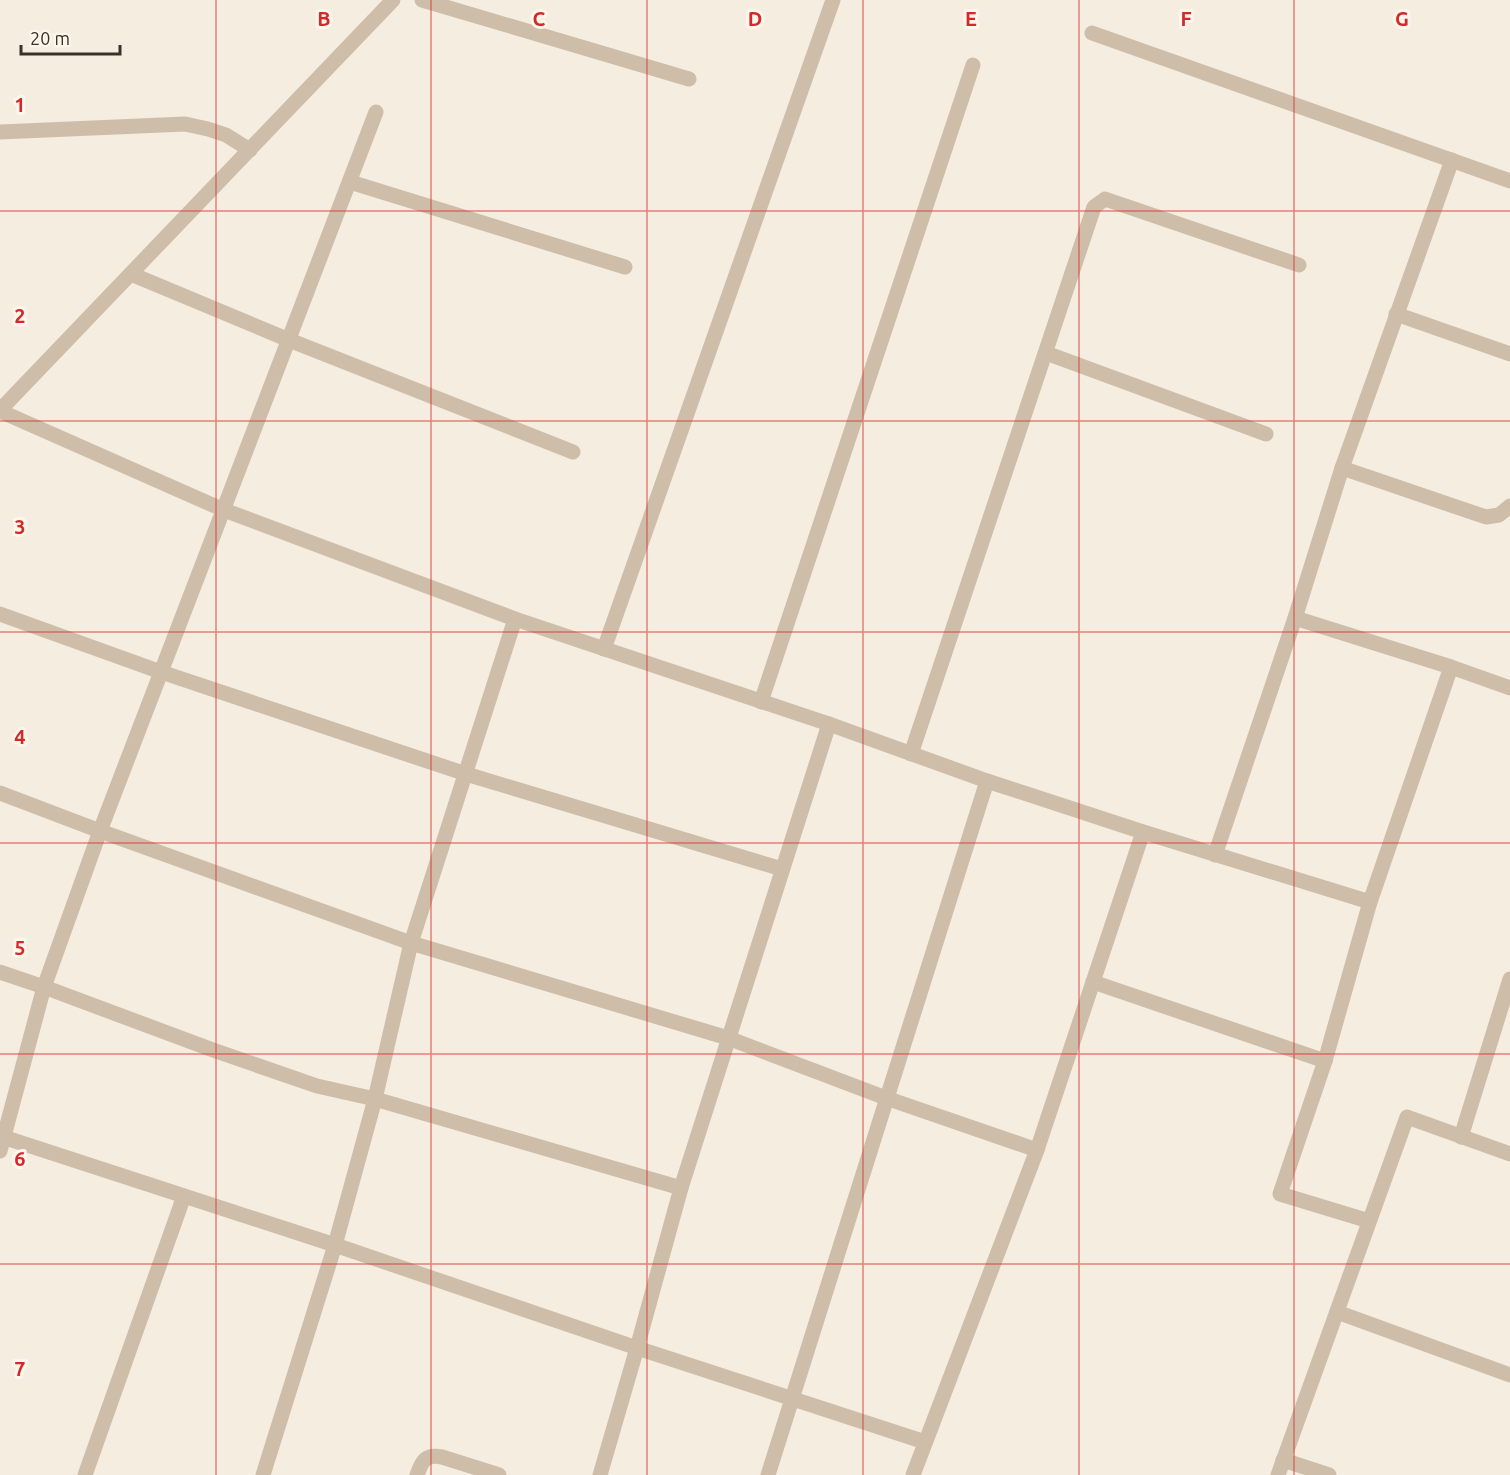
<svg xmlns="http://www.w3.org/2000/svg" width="1510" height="1475" font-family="Ubuntu,sans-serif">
<rect width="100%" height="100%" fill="#f5eddf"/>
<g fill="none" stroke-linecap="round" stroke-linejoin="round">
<g stroke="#cebea9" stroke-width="15">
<path d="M422,0L689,79"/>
<path d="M1092,33L1510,181"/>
<path d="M0,132L185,124L208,129L226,135L250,150"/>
<path d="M350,182L625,267"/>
<path d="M131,274L289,340L573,452"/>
<path d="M1396,314L1510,354"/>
<path d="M1046,353L1266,434"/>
<path d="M0,410L393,0"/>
<path d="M0,411L224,510L515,619L829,724L987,781L1143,832L1370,902"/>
<path d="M1342,468L1486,517L1499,515L1510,506"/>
<path d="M0,614L161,672L466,774L782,869"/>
<path d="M1295,618L1451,667L1510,688"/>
<path d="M604,649L833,0"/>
<path d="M761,702L973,65"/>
<path d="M911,754L1094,207L1105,199L1299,265"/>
<path d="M0,793L100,831L411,943L728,1038L886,1098L1037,1150"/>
<path d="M1215,855L1295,618L1342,468L1452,160"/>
<path d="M0,972L44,987L213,1050L317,1086L375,1099L681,1188"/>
<path d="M1093,982L1325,1061"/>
<path d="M0,1136L335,1245L637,1348L925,1442"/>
<path d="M1461,1137L1510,979"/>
<path d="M0,1151L44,987L100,831L376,112"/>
<path d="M1369,1221L1280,1194L1325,1061L1370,902L1451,667"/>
<path d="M1337,1312L1510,1375"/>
<path d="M1283,1460L1329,1475"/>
<path d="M85,1475L184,1196"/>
<path d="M263,1475L335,1245L375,1099L411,943L515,619"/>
<path d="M417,1475C422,1461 425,1454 442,1457L499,1475"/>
<path d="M600,1475L637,1348L681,1188L829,724"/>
<path d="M768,1475L987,781"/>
<path d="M913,1475L1037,1150L1143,832"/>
<path d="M1278,1475L1407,1117L1510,1154"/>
</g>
</g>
<path fill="none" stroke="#d62828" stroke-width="1.5" stroke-opacity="0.55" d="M216,0V1475M431,0V1475M647,0V1475M863,0V1475M1079,0V1475M1294,0V1475M0,211H1510M0,421H1510M0,632H1510M0,843H1510M0,1054H1510M0,1264H1510"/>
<g font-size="20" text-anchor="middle" font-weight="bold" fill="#d62828" stroke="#fcf6ec" stroke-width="6" stroke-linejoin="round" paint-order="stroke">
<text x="324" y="26">B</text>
<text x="539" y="26">C</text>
<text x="755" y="26">D</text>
<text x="971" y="26">E</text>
<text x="1186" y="26">F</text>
<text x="1402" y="26">G</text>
<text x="20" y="112">1</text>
<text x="20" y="323">2</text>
<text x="20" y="534">3</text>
<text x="20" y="744">4</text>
<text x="20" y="955">5</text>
<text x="20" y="1166">6</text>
<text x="20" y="1376">7</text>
</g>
<path d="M21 45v9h99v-9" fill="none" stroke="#3b312a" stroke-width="3"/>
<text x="30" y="45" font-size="18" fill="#3b312a" stroke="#fcf6ec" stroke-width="4.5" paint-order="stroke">20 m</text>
</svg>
